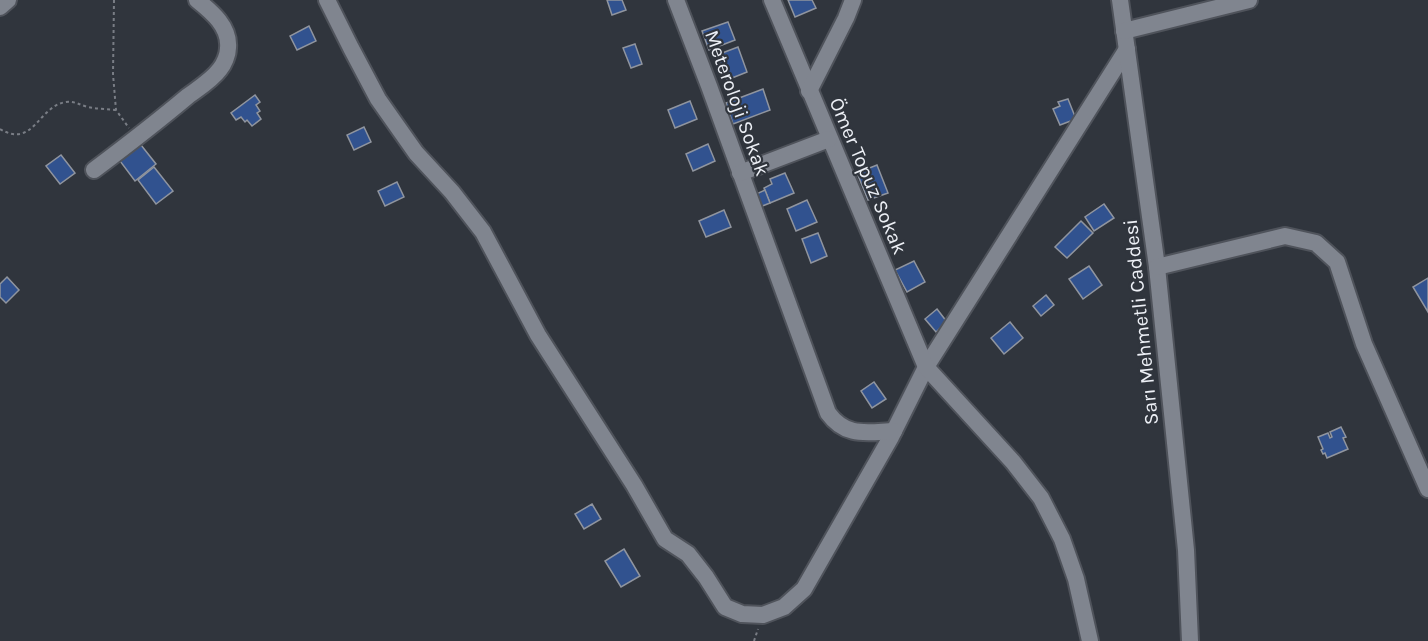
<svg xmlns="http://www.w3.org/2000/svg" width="1428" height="641" font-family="Karla,sans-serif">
<rect width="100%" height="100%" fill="#30353d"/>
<g fill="#31528f" stroke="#90959f" stroke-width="1.5">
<path d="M607,0H622L626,10L612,15Z"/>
<path d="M788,0H812L816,8L795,17Z"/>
<path d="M728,22L735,40L709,50L702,31Z"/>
<path d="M309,26L316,41L297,50L290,36Z"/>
<path d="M635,44L642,64L631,68L623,48Z"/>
<path d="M738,47L747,72L727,80L717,55Z"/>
<path d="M763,89L770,110L733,124L726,103Z"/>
<path d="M255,95L260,102L256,105L260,111L257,113L261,119L252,126L247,120L245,122L241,117L236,120L231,113Z"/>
<path d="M1068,99L1076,119L1060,125L1053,109L1060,106L1058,102Z"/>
<path d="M690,101L697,119L675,128L668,110Z"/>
<path d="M364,127L371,142L354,150L347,135Z"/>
<path d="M708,144L715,161L693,171L686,154Z"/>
<path d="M141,145L156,164L135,181L120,161Z"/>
<path d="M61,155L75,173L60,184L46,166Z"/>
<path d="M877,165L888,193L868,200L857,173Z"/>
<path d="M154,167L173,191L156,204L138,180Z"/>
<path d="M785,173L794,193L770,203L764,188L772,184L770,179Z"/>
<path d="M397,182L404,197L385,206L378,191Z"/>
<path d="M765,190L770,203L757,208L752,196Z"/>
<path d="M807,200L817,222L796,231L787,209Z"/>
<path d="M1104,204L1114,218L1094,231L1085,217Z"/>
<path d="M724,210L731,227L706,237L699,221Z"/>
<path d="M1081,221L1093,233L1067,258L1055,247Z"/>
<path d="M818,233L827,256L811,263L802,239Z"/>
<path d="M914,261L925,282L907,292L895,270Z"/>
<path d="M1089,266L1102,285L1083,299L1069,279Z"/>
<path d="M7,277L19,290L6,303L0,297V284Z"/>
<path d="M1428,278V312L1413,287Z"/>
<path d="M1046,295L1054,305L1041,316L1033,306Z"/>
<path d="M937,309L947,322L936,332L925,319Z"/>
<path d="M1010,322L1023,338L1004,354L991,338Z"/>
<path d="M874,382L886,399L872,408L861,391Z"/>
<path d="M1341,427L1346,437L1343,438L1348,449L1327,458L1325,453L1323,454L1321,450L1323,449L1318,437L1328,433L1330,438L1332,437L1330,432Z"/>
<path d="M592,504L601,519L584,529L575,514Z"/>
<path d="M624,549L640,576L621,587L605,561Z"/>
</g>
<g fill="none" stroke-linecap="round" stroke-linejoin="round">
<defs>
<g id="minor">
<path d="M327,0L351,48L378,99L416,153L452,192L483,232L538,335L634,485L665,539L688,554L706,577L725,607L742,614L763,615L784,607L804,589L891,437L926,367L1127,49"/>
<path d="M676,0L709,86L828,413C846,438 867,432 894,431"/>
<path d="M772,0L926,367L1013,462L1041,498L1062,539L1076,579L1090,641"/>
<path d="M1120,0L1157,267L1186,550L1190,641"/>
<path d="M0,7L8,0"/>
<path d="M1124,31L1249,0"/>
<path d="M809,91L846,18L853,0"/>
<path d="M94,170C126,146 157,122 188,96C199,88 212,80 220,69C224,64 228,55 228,48C230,27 212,12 197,0"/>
<path d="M740,173L829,139"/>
<path d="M1157,267L1285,236L1316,243L1337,262L1364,344L1428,489"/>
</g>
</defs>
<use href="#minor" stroke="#4f535b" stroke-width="20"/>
<g stroke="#797d85" stroke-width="2" stroke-dasharray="3 3" stroke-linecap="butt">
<path d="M114,0L113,74L116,110L129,128"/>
<path d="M0,129C34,149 38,106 66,102C75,101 80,105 88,107C97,109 107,109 116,110"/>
<path d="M754,641L758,629"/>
</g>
<use href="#minor" stroke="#80858f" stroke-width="16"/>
</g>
<g text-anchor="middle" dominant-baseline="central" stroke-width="4.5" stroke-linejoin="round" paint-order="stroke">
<g font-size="20" fill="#edf0f6" stroke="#30353d">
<text transform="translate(737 103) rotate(70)">Meteroloji Sokak</text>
<text transform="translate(868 176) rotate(67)">Ömer Topuz Sokak</text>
<text transform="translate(1141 322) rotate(-96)">Sarı Mehmetli Caddesi</text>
</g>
</g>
</svg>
